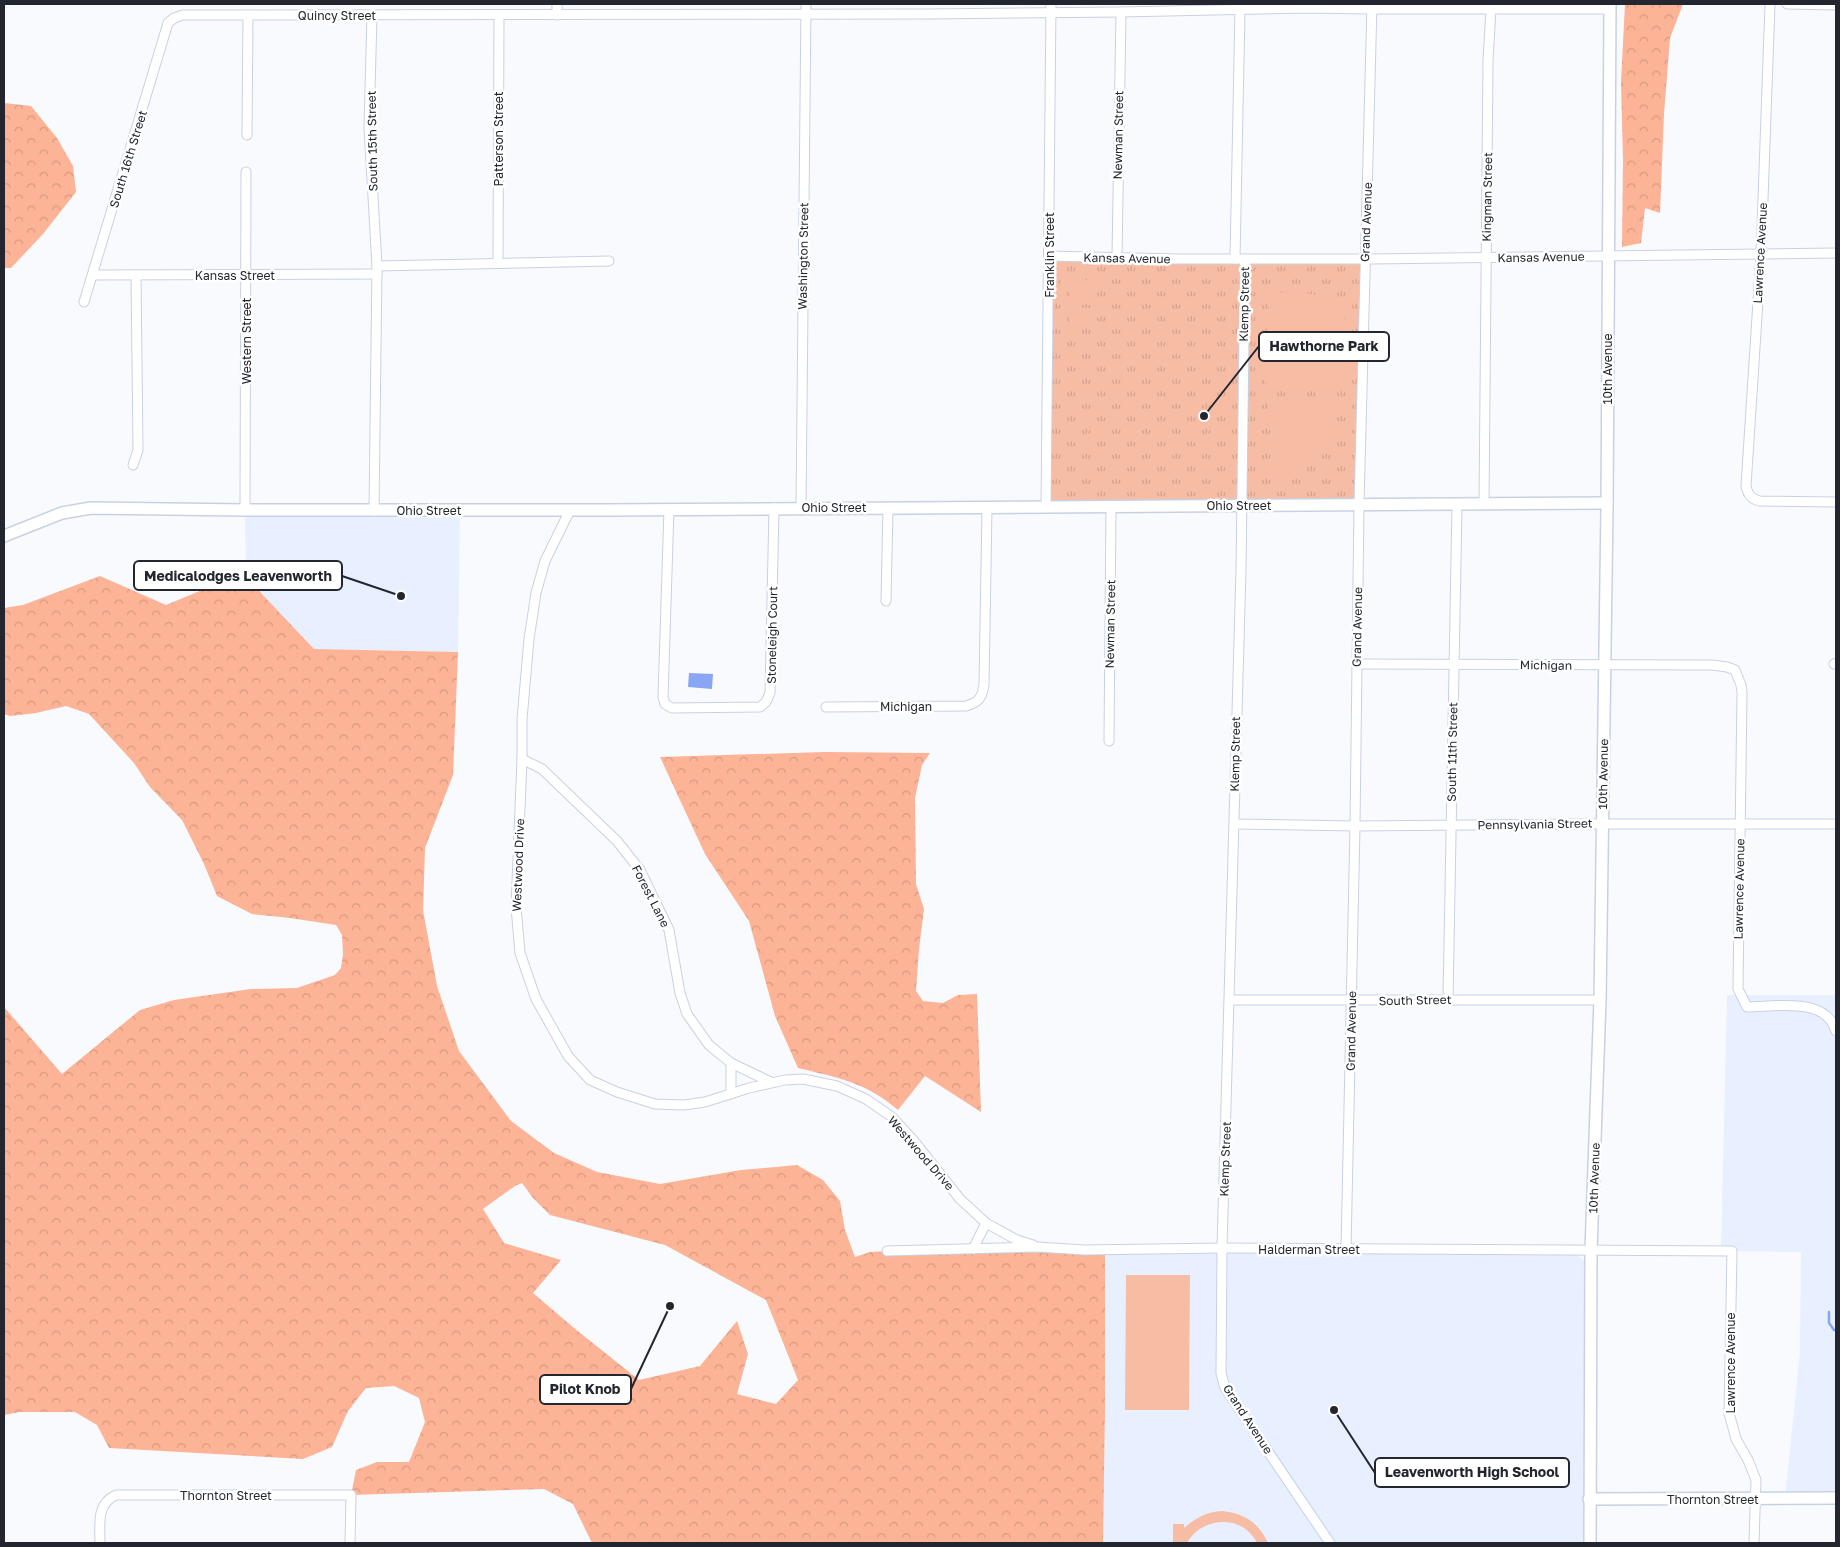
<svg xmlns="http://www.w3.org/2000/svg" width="1840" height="1547" font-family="'Golos Text',sans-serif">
<defs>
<pattern id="grass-tufts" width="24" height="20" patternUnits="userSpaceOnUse" patternTransform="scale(1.25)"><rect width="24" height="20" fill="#f7bca4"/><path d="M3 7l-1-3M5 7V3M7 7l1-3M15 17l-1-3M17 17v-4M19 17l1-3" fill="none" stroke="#d3a18e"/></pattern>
<pattern id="forest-crowns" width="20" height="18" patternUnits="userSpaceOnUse" patternTransform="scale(1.25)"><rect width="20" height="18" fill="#fcb396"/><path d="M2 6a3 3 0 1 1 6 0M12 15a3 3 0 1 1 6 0" fill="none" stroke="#d89a82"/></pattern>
</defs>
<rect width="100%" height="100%" fill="#f8fafe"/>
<g fill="#e8efff">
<path d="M245,510H460L458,652L314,649L246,577Z"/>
<path d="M1727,995H1836V1498H1785L1800,1353L1801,1252L1721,1251Z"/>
<path d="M1105,1249L1464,1250L1576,1255L1587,1262L1590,1543H1103L1105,1409Z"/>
</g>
<path fill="url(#grass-tufts)" d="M1049,256L1364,259L1359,505L1046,507Z"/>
<g fill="url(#forest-crowns)" fill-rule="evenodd">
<path d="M1625,4H1683L1670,38L1664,114L1660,213L1645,208L1641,243L1622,247L1623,160L1621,82Z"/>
<path d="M4,103L31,106L57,138L73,166L76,192L43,234L11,268H4Z"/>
<path d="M100,576L166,605L214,585L246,577L314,649L458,652L453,775L425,848L423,910L437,986L459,1051L511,1121L554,1153L597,1172L660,1184L741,1170L797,1165L823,1180L840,1201L845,1230L855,1257L870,1252L887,1251L1105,1249V1409L1103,1543H592L573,1504L544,1489L351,1495L356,1470L377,1462H409L425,1422L419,1398L394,1386L366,1388L348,1411L332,1447L303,1459L109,1448L97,1425L75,1412H20L4,1415V1007L62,1074L140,1010L174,1000L251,989L297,988L335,975L341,968L343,954L342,935L336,925L290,918L252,914L217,896L204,864L182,820L150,787L134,763L89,714L66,706L36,713L10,716L4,714V608L23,605ZM522,1183L533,1198L550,1215L665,1245L766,1300L798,1380L776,1404L737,1394L748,1354L737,1321L700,1366L639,1380L574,1328L533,1293L561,1260L504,1243L483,1209L515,1186Z"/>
<path d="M825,752L930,753L922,765L915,798L916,884L924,909L919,949L916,991L923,1001L943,1003L958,995L977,994L981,1112L925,1076L898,1110C865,1082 839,1078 798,1068L775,1016L749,921L705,854L660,757Z"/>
</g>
<g fill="#f7bca4">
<path d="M1069,280H1095L1096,299L1070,300Z"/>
<path d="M1270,292L1312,294L1332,300L1340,307L1345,319V389L1270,388L1264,380Z"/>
<path d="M1070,308H1095L1096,327H1070Z"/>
<path d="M1340,399C1334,442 1319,469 1273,477L1268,404L1274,400Z"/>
<path d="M1126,1275H1190L1189,1410H1125Z"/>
<path d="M1222,1511C1244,1513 1259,1523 1268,1543H1257C1243,1514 1202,1516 1187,1543H1173V1524H1184V1528C1196,1518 1206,1512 1222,1511Z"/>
</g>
<path fill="#88a6f4" d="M689,673L713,674L712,689L688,687Z"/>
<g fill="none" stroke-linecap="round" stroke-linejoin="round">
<path stroke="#88a6f4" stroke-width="2.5" d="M1829,1312V1323L1834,1330H1836"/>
<defs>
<g id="minor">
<path d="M1770,4L1761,255L1746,486C1748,495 1751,499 1760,501L1836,502"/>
<path d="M1787,4L1836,5"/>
<path d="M372,15L369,128L377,266L374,511"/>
<path d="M557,15V4"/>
<path d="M247,135L248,15"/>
<path d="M1049,256L1176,259H1371L1836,253"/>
<path d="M1117,257L1121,12"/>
<path d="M1235,259L1240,10"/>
<path d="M1245,259L1241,570L1222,1248L1221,1373L1225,1388L1330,1543"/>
<path d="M498,263L499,15"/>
<path d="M377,266L609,261"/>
<path d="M93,275L377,274"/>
<path d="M84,302L168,23L174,18L183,15L929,14L1121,12L1304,8L1372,9H1610"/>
<path d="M133,465L138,450L136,275"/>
<path d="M1484,504L1488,60L1491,9"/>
<path d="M801,507L806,4"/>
<path d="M1046,507L1051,4"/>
<path d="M669,509L663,697L665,704L672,708L760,707L766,702L770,693L774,508"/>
<path d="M245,510L246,172"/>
<path d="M570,510L545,561L536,593L529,639L522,719V759L516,907L520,953L536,999L568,1056L590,1080L617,1092L655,1104L684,1105L705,1102L749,1088L785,1080L803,1079L837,1086L866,1099L892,1117L914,1141L960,1199L986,1223L1017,1240L1033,1245"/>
<path d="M886,601L888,508"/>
<path d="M1356,664L1712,665L1727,667L1735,670L1741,685L1742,692L1738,989L1747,1007C1774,1007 1826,996 1836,1031"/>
<path d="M1834,664L1836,663"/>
<path d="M826,707L966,706C979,702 982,698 984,685L987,508"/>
<path d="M1109,741L1111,506"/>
<path d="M522,759L542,769L617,841L640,870L669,930L680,993L687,1014L709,1045L731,1063L771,1082"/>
<path d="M1235,824L1355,826L1589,824H1836"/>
<path d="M1230,1000H1600"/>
<path d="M1448,1000L1457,505"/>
<path d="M731,1094V1063"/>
<path d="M973,1249L986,1223"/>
<path d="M1346,1249L1355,826L1359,505L1372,4"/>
<path d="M887,1251L1038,1247L1084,1250L1222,1248L1732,1251L1729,1413L1736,1439L1748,1460L1756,1480L1754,1543"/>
<path d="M100,1543C100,1524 96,1504 116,1495H351L350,1543"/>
</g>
<g id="tertiary">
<path d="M4,536L62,513L91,508L245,510H609L1607,503"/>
<path d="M1589,1499L1836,1498"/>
<path d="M1590,1543L1591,1250L1600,1000L1607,508L1610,4"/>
</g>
</defs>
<use href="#minor" stroke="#c8d1e4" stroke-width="11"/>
<use href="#tertiary" stroke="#c8d1e4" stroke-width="14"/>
<use href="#minor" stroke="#fff" stroke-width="9"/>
<use href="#tertiary" stroke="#fff" stroke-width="11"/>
</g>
<g text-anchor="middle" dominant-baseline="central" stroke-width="5" stroke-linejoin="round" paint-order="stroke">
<g font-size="12" fill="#23262e" stroke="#fff">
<text x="337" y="15">Quincy Street</text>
<text transform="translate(1118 135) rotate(-89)">Newman Street</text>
<text transform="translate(498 139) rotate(-90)">Patterson Street</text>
<text transform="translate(372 141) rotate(-91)">South 15th Street</text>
<text transform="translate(128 159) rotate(-73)">South 16th Street</text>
<text transform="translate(1487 197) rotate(-89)">Kingman Street</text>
<text transform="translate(1366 222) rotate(-88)">Grand Avenue</text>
<text transform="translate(1760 253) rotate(-87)">Lawrence Avenue</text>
<text transform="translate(1049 255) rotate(-90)">Franklin Street</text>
<text transform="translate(803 256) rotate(-89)">Washington Street</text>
<text transform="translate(1541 257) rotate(-1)">Kansas Avenue</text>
<text transform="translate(1127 258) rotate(1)">Kansas Avenue</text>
<text x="235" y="275">Kansas Street</text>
<text transform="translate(1244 304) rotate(-89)">Klemp Street</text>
<text transform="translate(246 341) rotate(-90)">Western Street</text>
<text transform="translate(1607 369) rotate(-90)">10th Avenue</text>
<text x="1239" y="505">Ohio Street</text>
<text x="834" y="507">Ohio Street</text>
<text x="429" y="510">Ohio Street</text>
<text transform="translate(1110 624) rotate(-89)">Newman Street</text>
<text transform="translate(1357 627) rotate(-89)">Grand Avenue</text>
<text transform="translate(772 635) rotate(-89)">Stoneleigh Court</text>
<text transform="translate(1546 665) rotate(1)">Michigan</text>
<text x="906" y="706">Michigan</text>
<text transform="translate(1452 752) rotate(-89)">South 11th Street</text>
<text transform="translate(1235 754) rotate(-89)">Klemp Street</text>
<text transform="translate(1603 774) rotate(-89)">10th Avenue</text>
<text transform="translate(1535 824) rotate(-1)">Pennsylvania Street</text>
<text transform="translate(518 865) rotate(-88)">Westwood Drive</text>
<text transform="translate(1739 889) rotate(-89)">Lawrence Avenue</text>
<text transform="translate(651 896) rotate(63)">Forest Lane</text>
<text transform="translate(1415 1000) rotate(-1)">South Street</text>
<text transform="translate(1351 1031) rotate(-89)">Grand Avenue</text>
<text transform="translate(921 1153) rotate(49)">Westwood Drive</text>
<text transform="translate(1225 1159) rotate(-88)">Klemp Street</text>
<text transform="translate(1594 1178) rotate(-88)">10th Avenue</text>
<text x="1309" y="1249">Halderman Street</text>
<text transform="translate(1730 1363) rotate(-90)">Lawrence Avenue</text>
<text transform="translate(1248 1419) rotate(57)">Grand Avenue</text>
<text x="226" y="1495">Thornton Street</text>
<text x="1713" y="1499">Thornton Street</text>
</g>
</g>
<path fill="none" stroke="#23262e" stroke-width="2" d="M1204 416L1259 346M401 596L342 576M670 1306L631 1389M1334 1410L1375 1473"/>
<g fill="#23262e" stroke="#fff" stroke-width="2">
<circle cx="1204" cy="416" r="5"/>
<circle cx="401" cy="596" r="5"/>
<circle cx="670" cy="1306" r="5"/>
<circle cx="1334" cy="1410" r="5"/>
</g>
<g fill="#fff" stroke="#23262e" stroke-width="2">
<rect x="1259" y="332" width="130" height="29" rx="5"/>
<rect x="134" y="561" width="208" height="29" rx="5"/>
<rect x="540" y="1375" width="91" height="29" rx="5"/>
<rect x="1375" y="1458" width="194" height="29" rx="5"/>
</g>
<g font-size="14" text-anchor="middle" font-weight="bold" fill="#23262e">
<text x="1324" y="351">Hawthorne Park</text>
<text x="238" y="581">Medicalodges Leavenworth</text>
<text x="585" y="1394">Pilot Knob</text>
<text x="1472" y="1477">Leavenworth High School</text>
</g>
<rect width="1840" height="1547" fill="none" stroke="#23262e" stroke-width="10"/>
</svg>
